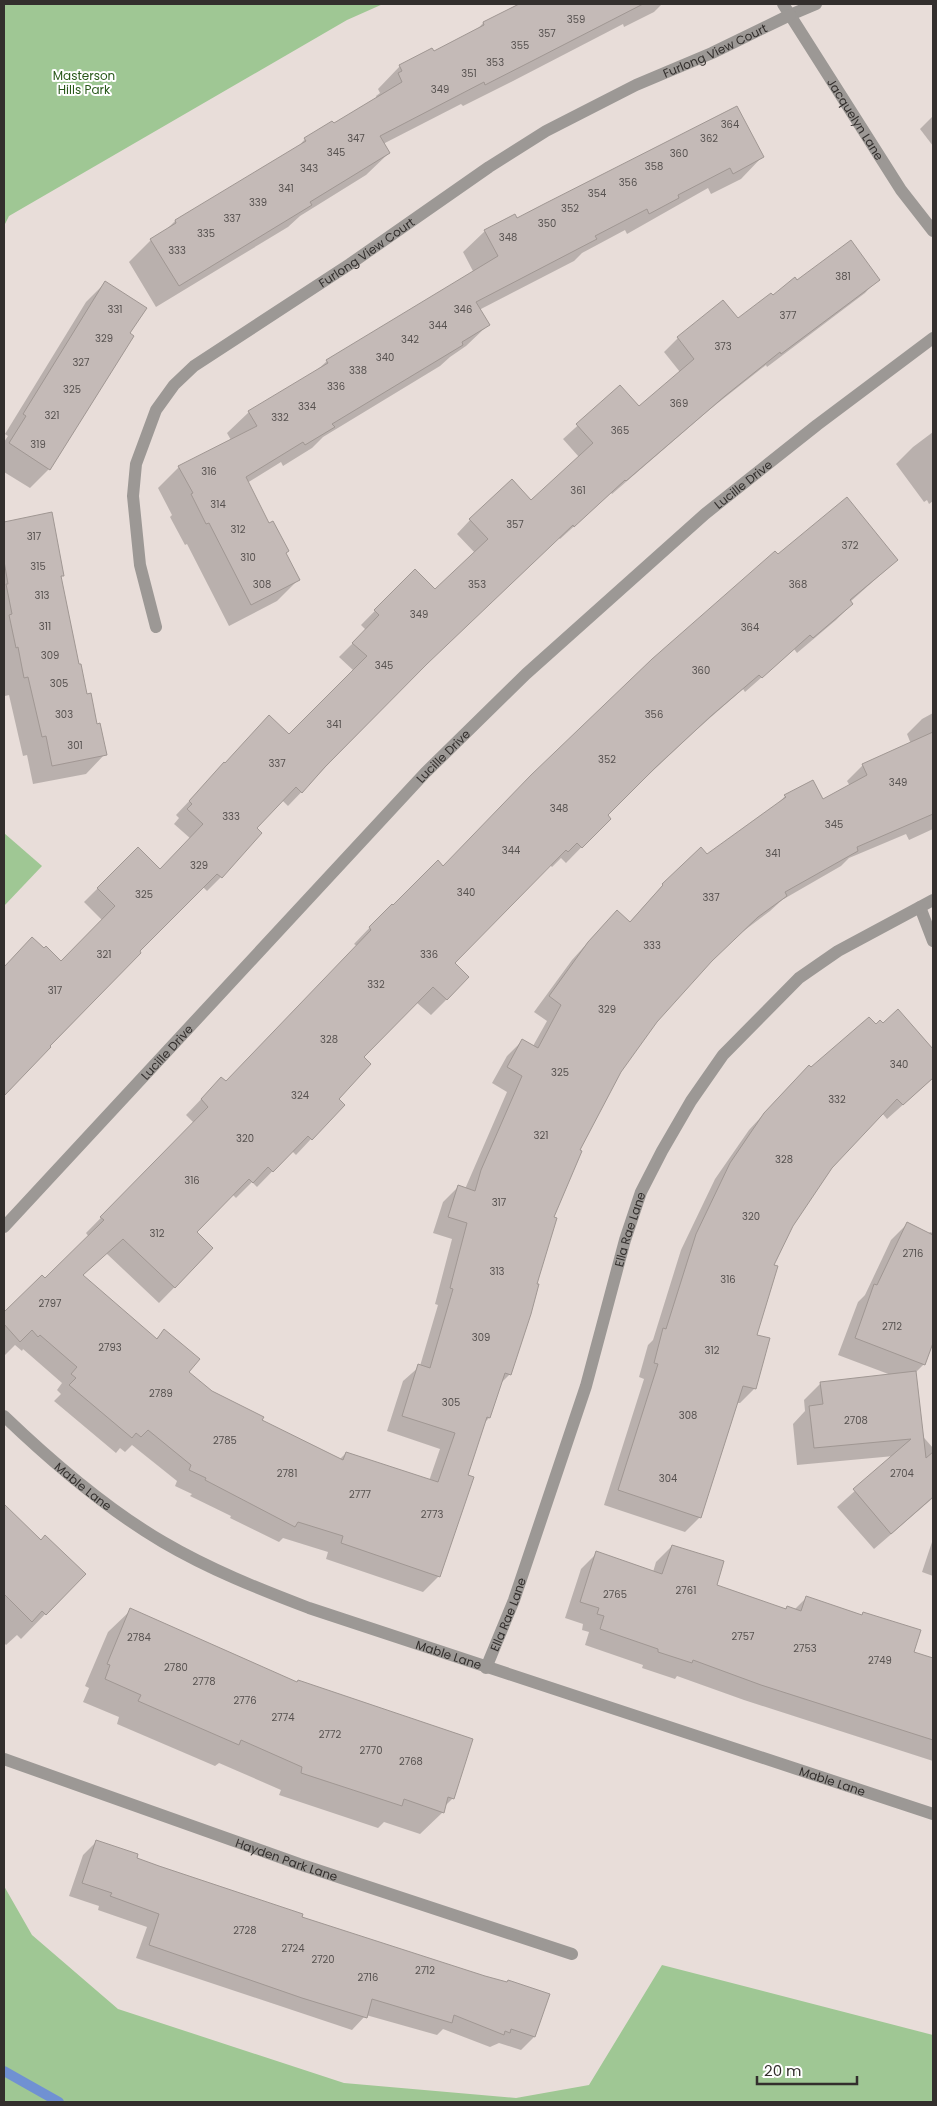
<svg xmlns="http://www.w3.org/2000/svg" width="937" height="2106" font-family="Poppins,sans-serif">
<rect width="100%" height="100%" fill="#e8ddd9"/>
<g fill="#9fc794">
<path d="M4,4H383L347,20L9,216L4,226Z"/>
<path d="M4,833L42,866L4,906Z"/>
<path d="M4,1886L32,1935L118,2009L344,2083L516,2098L589,2085L662,1965L933,2035V2102H4Z"/>
</g>
<g fill="#0003">
<path d="M529,4H662L654,12L624,27L623,24L513,81L463,106L461,104L383,144L389,153L366,175L300,216L288,227L156,307L129,262L151,240L165,231L175,221L297,148L305,139L334,125L377,99L376,96L380,93L378,89L400,66L433,53L475,32L483,23L512,9L513,12Z"/>
<path d="M933,116V146L920,129Z"/>
<path d="M762,157L741,179L711,194L708,188L627,234L625,230L582,253L574,261L479,310L488,325L466,346L450,357L440,366L323,437L312,448L283,466L281,462L247,483L299,579L277,601L229,626L187,544L185,545L170,517L172,515L158,488L179,467L231,440L227,433L249,412L315,372L327,361L474,273L463,252L485,231L516,219Z"/>
<path d="M878,279L865,293L767,367L766,365L709,410L612,494L611,493L560,539L558,537L415,674L288,806L282,800L256,828L261,833L221,877L207,891L203,887L138,952L140,953L4,1094V968L18,952L61,962L102,920L84,902L138,848L160,871L191,839L174,824L179,818L176,815L224,764L289,736L354,671L339,657L366,630L361,625L415,570L435,591L475,553L457,534L470,520L531,501L579,457L563,439L620,387L639,407L680,372L664,352L678,338L723,302L738,320L797,281Z"/>
<path d="M105,283L129,334L49,469L30,488L4,472V442L8,436L5,434L86,302Z"/>
<path d="M933,432V501L929,504L927,500L924,502L896,464L913,447Z"/>
<path d="M5,523L62,575L60,578L78,666L105,754L86,774L33,784L27,755L23,756L9,695L5,696L4,689V547L6,558L4,524Z"/>
<path d="M778,555L897,560L850,602L852,604L836,620L797,653L794,649L745,692L743,689L694,732L606,815L609,819L566,863L561,858L552,867L550,865L453,963L468,977L446,1000L431,1015L416,1002L362,1057L311,1139L296,1155L292,1151L257,1187L252,1182L236,1198L232,1194L195,1232L212,1249L159,1303L106,1253L82,1276L155,1340L164,1331L187,1372L211,1392L261,1420L340,1459L346,1453L429,1481L440,1449L387,1431L403,1381L420,1366L438,1305L435,1304L452,1239L433,1233L443,1202L458,1187L465,1189L507,1092L492,1083L507,1056L522,1041L533,1046L547,1021L534,1012L572,960L601,928L629,923L663,885L707,856L776,806L785,796L823,801L850,786L847,781L863,765L911,744L907,734L922,719L933,713V829L909,840L906,834L849,858L841,866L782,900L770,911L741,933L705,966L656,1021L620,1071L579,1151L553,1218L510,1374L500,1384L489,1418L483,1424L439,1576L423,1592L326,1559L328,1552L283,1538L279,1542L230,1518L231,1516L190,1496L192,1494L175,1486L177,1481L132,1445L125,1452L120,1448L116,1453L54,1401L61,1394L57,1390L62,1383L23,1349L22,1351L15,1345L4,1356V1314L42,1277L45,1280L89,1237L86,1233L194,1123L186,1115L206,1094L226,1083L357,946L354,944L376,921L443,867Z"/>
<path d="M898,1011L933,1051V1078L887,1119L882,1113L831,1167L791,1225L772,1266L755,1336V1388L740,1403H737L700,1517L685,1532L604,1505L644,1379L639,1377L648,1345L653,1340L681,1250L715,1179L749,1130L794,1081L876,1026L882,1024Z"/>
<path d="M908,1223L928,1234L930,1232L933,1233V1340L924,1364L915,1373L904,1415L933,1448V1498L874,1549L837,1507L894,1456L797,1465L793,1424L805,1411L804,1400L821,1383L891,1375L838,1355L858,1302L865,1295L891,1240Z"/>
<path d="M4,1506L41,1541L84,1574L21,1639L17,1635L6,1645L4,1643Z"/>
<path d="M933,1539V1576L922,1572Z"/>
<path d="M672,1546L715,1586L784,1610L787,1607L794,1610L806,1598L861,1616L864,1613L912,1653L933,1659V1761L744,1700L677,1676L675,1679L642,1668L643,1665L585,1645L589,1632L582,1630L583,1624L565,1618L581,1569L597,1553L653,1572L656,1562Z"/>
<path d="M131,1610L297,1683L453,1798L444,1807L443,1812L420,1834L384,1822L378,1828L279,1795L281,1790L219,1763L215,1766L117,1724L119,1717L83,1702L89,1688L85,1686L108,1632Z"/>
<path d="M97,1841L136,1858L300,1917L485,1977L548,1995L534,2037L521,2050L499,2043L490,2047L443,2029L437,2035L366,2015L352,2030L136,1958L147,1927L98,1910L99,1906L69,1896L83,1855Z"/>
</g>
<g fill="none" stroke-linecap="round" stroke-linejoin="round">
<path stroke="#7091d2" stroke-width="10" d="M4,2071L59,2102"/>
</g>
<g fill="#c4bab7" stroke="#a09793">
<path d="M519,4H643L536,59L485,85L484,82L380,136L390,153L310,202L312,205L179,286L150,239L176,223L175,220L306,141L304,138L332,121L334,123L402,82L398,73L402,71L399,65L432,48L434,51L484,25L483,22Z"/>
<path d="M737,106L764,157L733,174L730,168L678,195L679,198L649,214L647,209L595,236L597,239L476,302L490,325L462,342L463,345L332,424L335,427L305,445L303,442L246,477L269,523L273,521L289,551L286,553L300,580L251,605L209,523L206,524L191,494L193,493L178,466L257,426L248,411L328,363L326,360L498,256L484,230L515,214L517,218L544,204Z"/>
<path d="M851,240L880,280L781,354L780,352L725,396L626,481L625,480L574,527L573,525L427,664L325,767L302,793L296,787L257,828L262,833L222,878L217,874L140,951L141,953L50,1046L51,1047L4,1096V967L32,937L44,948L46,946L61,961L115,906L97,888L138,847L160,869L203,824L187,809L192,804L189,801L224,762L225,763L269,715L289,734L367,656L352,643L379,615L374,610L415,569L435,589L488,539L469,519L512,479L531,500L593,443L576,424L620,385L639,406L694,359L677,337L723,300L738,318L771,293L773,295L795,277L797,280Z"/>
<path d="M105,281L147,308L130,333L134,336L50,470L9,443L26,416L23,414Z"/>
<path d="M847,497L898,560L850,600L853,604L813,638L810,635L762,678L759,675L711,716L655,768L608,815L611,819L582,848L577,843L568,852L566,850L455,963L469,977L447,1000L433,987L364,1057L371,1064L339,1099L345,1105L312,1140L308,1136L273,1172L268,1167L253,1183L249,1179L197,1232L213,1248L175,1288L123,1239L83,1275L157,1339L164,1329L200,1359L189,1372L212,1391L264,1417L262,1420L343,1460L346,1452L438,1482L455,1433L402,1416L418,1364L430,1368L453,1289L450,1288L467,1223L448,1217L458,1185L475,1191L481,1170L522,1076L507,1067L522,1039L538,1048L561,1005L549,996L588,942L617,910L630,922L663,885L662,884L701,847L707,854L786,797L784,795L813,780L823,799L867,775L862,764L933,732V814L857,847L858,851L785,892L787,896L758,917L712,961L657,1022L621,1072L580,1150L582,1151L554,1217L557,1218L537,1284H539L531,1314L511,1375L505,1373L490,1418L487,1417L468,1475L474,1477L440,1577L341,1543L343,1536L298,1522L295,1527L205,1480L206,1478L189,1470L191,1465L148,1430L141,1437L136,1433L132,1438L69,1385L76,1378L71,1374L77,1367L40,1335L38,1337L32,1330L20,1342L4,1324V1312L42,1275L45,1278L104,1220L100,1217L208,1107L201,1099L221,1077L226,1081L371,930L369,927L392,904L393,905L438,860L443,866L531,775L652,659L775,551L778,554Z"/>
<path d="M52,512L64,576H61L79,664H81L87,694L91,693L97,724L100,723L107,755L52,766L46,736L42,737L28,677L24,678L18,647L16,648L9,615L12,614L6,584H8L4,561V522Z"/>
<path d="M898,1009L933,1049V1078L903,1105L897,1099L832,1168L793,1226L774,1265L778,1266L757,1335L770,1338L756,1389L743,1386L701,1518L618,1490L658,1364L654,1363L663,1328L666,1329L696,1234L730,1163L764,1113L809,1065L811,1067L869,1017L876,1024L880,1020L883,1023Z"/>
<path d="M907,1222L933,1235V1343L925,1365L855,1338L874,1284L877,1285Z"/>
<path d="M916,1371L926,1458L933,1452V1497L891,1534L853,1489L911,1439L814,1448L809,1406L823,1404L820,1382Z"/>
<path d="M4,1504L41,1540L45,1535L86,1574L46,1615L42,1611L32,1622L4,1594Z"/>
<path d="M672,1545L724,1561L717,1585L786,1609L787,1606L801,1611L806,1596L862,1615L863,1612L921,1630L914,1652L933,1658V1740L761,1685L693,1660L692,1663L658,1652V1649L600,1629L604,1616L597,1614L599,1608L580,1602L596,1551L662,1574Z"/>
<path d="M130,1608L297,1682L298,1680L473,1739L454,1799L448,1797L444,1813L404,1799L402,1806L301,1773L302,1767L241,1740L239,1745L138,1701L141,1695L105,1679L110,1665L107,1664Z"/>
<path d="M96,1840L138,1854L137,1858L159,1866L303,1914L302,1917L485,1976L507,1982L508,1980L550,1994L535,2037L511,2029L510,2033L505,2031L504,2035L454,2015L452,2023L372,1999L367,2018L302,1998L149,1945L159,1914L110,1896L112,1893L82,1883Z"/>
</g>
<g fill="none" stroke-linecap="round" stroke-linejoin="round">
<path stroke="#9c9895" stroke-width="12" d="M790,15L816,4"/>
<g stroke="#9c9895" stroke-width="12">
<path id="s1" d="M783,4L901,190L933,231"/>
<path id="s2" d="M156,627L140,565L133,496L136,464L156,410L174,385L194,366L350,264L489,167L546,131L636,85L712,53L790,15"/>
<path d="M920,907L933,941"/>
<path id="s3" d="M4,1227L425,773L526,674L705,514L817,425L933,338"/>
<path id="s4" d="M4,1416C52,1462 105,1508 163,1542C209,1569 259,1589 309,1608L933,1814"/>
<path id="s5" d="M486,1668L514,1600L586,1386L625,1240L641,1192L662,1151L691,1101L723,1055L799,978L838,951L933,900"/>
<path id="s6" d="M4,1759L299,1864L572,1954"/>
</g>
</g>
<g text-anchor="middle" dominant-baseline="central" stroke-width="4" stroke-linejoin="round" paint-order="stroke">
<g font-size="10" fill="#575250">
<text x="576" y="19">359</text>
<text x="547" y="33">357</text>
<text x="520" y="45">355</text>
<text x="495" y="62">353</text>
<text x="469" y="73">351</text>
<text x="440" y="89">349</text>
<text x="730" y="124">364</text>
<text x="356" y="138">347</text>
<text x="709" y="138">362</text>
<text x="336" y="152">345</text>
<text x="679" y="153">360</text>
<text x="654" y="166">358</text>
<text x="309" y="168">343</text>
<text x="628" y="182">356</text>
<text x="286" y="188">341</text>
<text x="597" y="193">354</text>
<text x="258" y="202">339</text>
<text x="570" y="208">352</text>
<text x="232" y="218">337</text>
<text x="547" y="223">350</text>
<text x="206" y="233">335</text>
<text x="508" y="237">348</text>
<text x="177" y="250">333</text>
<text x="843" y="276">381</text>
<text x="115" y="309">331</text>
<text x="463" y="309">346</text>
<text x="788" y="315">377</text>
<text x="438" y="325">344</text>
<text x="104" y="338">329</text>
<text x="410" y="339">342</text>
<text x="723" y="346">373</text>
<text x="385" y="357">340</text>
<text x="81" y="362">327</text>
<text x="358" y="370">338</text>
<text x="336" y="386">336</text>
<text x="72" y="389">325</text>
<text x="679" y="403">369</text>
<text x="307" y="406">334</text>
<text x="52" y="415">321</text>
<text x="280" y="417">332</text>
<text x="620" y="430">365</text>
<text x="38" y="444">319</text>
<text x="209" y="471">316</text>
<text x="578" y="490">361</text>
<text x="218" y="504">314</text>
<text x="515" y="524">357</text>
<text x="238" y="529">312</text>
<text x="34" y="536">317</text>
<text x="850" y="545">372</text>
<text x="248" y="557">310</text>
<text x="38" y="566">315</text>
<text x="262" y="584">308</text>
<text x="477" y="584">353</text>
<text x="798" y="584">368</text>
<text x="42" y="595">313</text>
<text x="419" y="614">349</text>
<text x="45" y="626">311</text>
<text x="750" y="627">364</text>
<text x="50" y="655">309</text>
<text x="384" y="665">345</text>
<text x="701" y="670">360</text>
<text x="59" y="683">305</text>
<text x="64" y="714">303</text>
<text x="654" y="714">356</text>
<text x="334" y="724">341</text>
<text x="75" y="745">301</text>
<text x="607" y="759">352</text>
<text x="277" y="763">337</text>
<text x="898" y="782">349</text>
<text x="559" y="808">348</text>
<text x="231" y="816">333</text>
<text x="834" y="824">345</text>
<text x="511" y="850">344</text>
<text x="773" y="853">341</text>
<text x="199" y="865">329</text>
<text x="466" y="892">340</text>
<text x="144" y="894">325</text>
<text x="711" y="897">337</text>
<text x="652" y="945">333</text>
<text x="104" y="954">321</text>
<text x="429" y="954">336</text>
<text x="376" y="984">332</text>
<text x="55" y="990">317</text>
<text x="607" y="1009">329</text>
<text x="329" y="1039">328</text>
<text x="899" y="1064">340</text>
<text x="560" y="1072">325</text>
<text x="300" y="1095">324</text>
<text x="837" y="1099">332</text>
<text x="541" y="1135">321</text>
<text x="245" y="1138">320</text>
<text x="784" y="1159">328</text>
<text x="192" y="1180">316</text>
<text x="499" y="1202">317</text>
<text x="751" y="1216">320</text>
<text x="157" y="1233">312</text>
<text x="913" y="1253">2716</text>
<text x="497" y="1271">313</text>
<text x="728" y="1279">316</text>
<text x="50" y="1303">2797</text>
<text x="892" y="1326">2712</text>
<text x="481" y="1337">309</text>
<text x="110" y="1347">2793</text>
<text x="712" y="1350">312</text>
<text x="161" y="1393">2789</text>
<text x="451" y="1402">305</text>
<text x="688" y="1415">308</text>
<text x="856" y="1420">2708</text>
<text x="225" y="1440">2785</text>
<text x="287" y="1473">2781</text>
<text x="902" y="1473">2704</text>
<text x="668" y="1478">304</text>
<text x="360" y="1494">2777</text>
<text x="432" y="1514">2773</text>
<text x="686" y="1590">2761</text>
<text x="615" y="1594">2765</text>
<text x="743" y="1636">2757</text>
<text x="139" y="1637">2784</text>
<text x="805" y="1648">2753</text>
<text x="880" y="1660">2749</text>
<text x="176" y="1667">2780</text>
<text x="204" y="1681">2778</text>
<text x="245" y="1700">2776</text>
<text x="283" y="1717">2774</text>
<text x="330" y="1734">2772</text>
<text x="371" y="1750">2770</text>
<text x="411" y="1761">2768</text>
<text x="245" y="1930">2728</text>
<text x="293" y="1948">2724</text>
<text x="323" y="1959">2720</text>
<text x="425" y="1970">2712</text>
<text x="368" y="1977">2716</text>
</g>
<g font-size="12" fill="#332f2d" stroke="#fff">
<text stroke="none"><textPath href="#s2" startOffset="892">Furlong View Court</textPath></text>
<text stroke="none"><textPath href="#s1" startOffset="136">Jacquelyn Lane</textPath></text>
<text stroke="none"><textPath href="#s2" startOffset="488">Furlong View Court</textPath></text>
<text stroke="none"><textPath href="#s3" startOffset="1049">Lucille Drive</textPath></text>
<text stroke="none"><textPath href="#s3" startOffset="644">Lucille Drive</textPath></text>
<text stroke="none"><textPath href="#s3" startOffset="239">Lucille Drive</textPath></text>
<text stroke="none"><textPath href="#s5" startOffset="462">Ella Rae Lane</textPath></text>
<text stroke="none"><textPath href="#s4" startOffset="106">Mable Lane</textPath></text>
<text stroke="none"><textPath href="#s5" startOffset="58">Ella Rae Lane</textPath></text>
<text stroke="none"><textPath href="#s4" startOffset="511">Mable Lane</textPath></text>
<text stroke="none"><textPath href="#s4" startOffset="915">Mable Lane</textPath></text>
<text stroke="none"><textPath href="#s6" startOffset="300">Hayden Park Lane</textPath></text>
</g>
<g font-size="12" fill="#285819" stroke="#fff">
<text x="84" y="75">Masterson<tspan x="84" dy="14">Hills Park</tspan></text>
</g>
</g>
<rect width="937" height="2106" fill="none" stroke="#332f2d" stroke-width="10"/>
<path d="M757 2076v8h100v-8" fill="none" stroke="#332f2d" stroke-width="2.5"/>
<text x="764" y="2076" font-size="15" fill="#332f2d" stroke="#ffffff" stroke-width="4" paint-order="stroke">20 m</text>
</svg>
